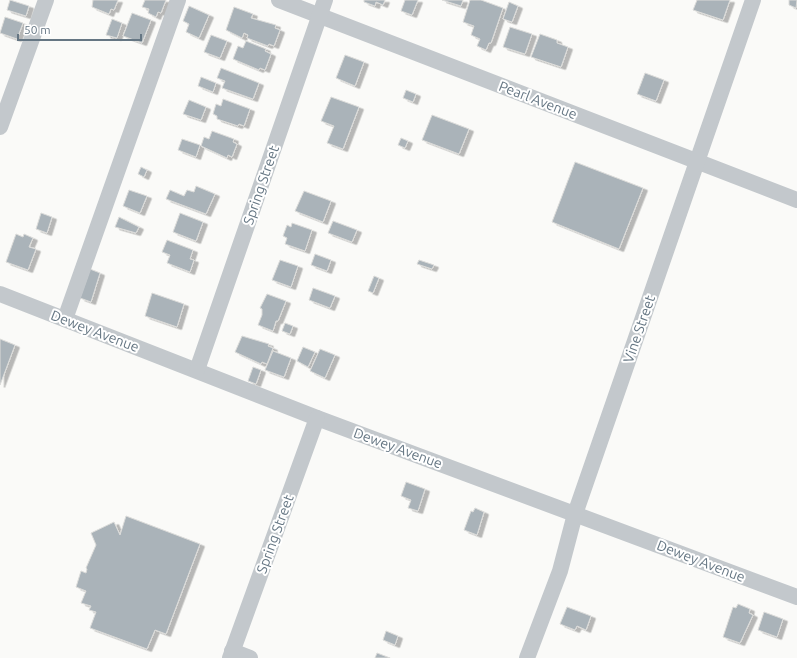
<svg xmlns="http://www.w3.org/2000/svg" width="797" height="658" font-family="Ubuntu,sans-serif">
<defs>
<filter id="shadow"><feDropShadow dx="4.5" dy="2.5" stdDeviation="0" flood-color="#0004"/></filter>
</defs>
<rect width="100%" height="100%" fill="#fafaf8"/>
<g fill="#aab3b9" stroke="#dcdcda" filter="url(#shadow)">
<path d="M10,0L29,6L26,16L7,10Z"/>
<path d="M93,0H118L114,10L111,9L109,14L92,7Z"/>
<path d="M145,0H166L161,13L158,12L156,17L148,13L149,9L142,7Z"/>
<path d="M364,0H385L383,5L376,2L375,6L364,2Z"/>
<path d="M405,0H418L412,15L401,11Z"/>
<path d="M442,0H463L461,6Z"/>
<path d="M470,0H481L503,8L491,43H489L486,50L477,46L480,39L471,35L474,26L463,22Z"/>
<path d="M697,0H730L723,20L693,10Z"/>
<path d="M789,0H797L796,8L789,5Z"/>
<path d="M509,2L518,6L512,22L503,19Z"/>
<path d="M189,6L209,15L199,38L186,32L189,24L183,21Z"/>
<path d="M234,7L253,14L251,18L276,25L275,28L280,30L274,46L269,44L268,46L247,38L248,35L244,33L242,38L226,30Z"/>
<path d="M132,13L151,20L142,43L123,36Z"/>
<path d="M5,17L23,23L17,39L0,33Z"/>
<path d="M112,19L122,23L117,38L106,35Z"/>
<path d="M510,27L532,34L525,54L503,47Z"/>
<path d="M540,34L557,40V43L568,47L561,67L531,57Z"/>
<path d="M211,35L227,41L220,58L204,52Z"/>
<path d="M246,41L266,49L265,51L271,54L265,70L260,68L259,70L233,59L238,46L243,48Z"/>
<path d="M345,55L364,62L355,86L336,78Z"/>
<path d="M221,68L259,83L253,99L222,88L225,81L217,78Z"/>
<path d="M645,73L664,80L656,101L637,94Z"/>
<path d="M201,77L216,83L213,92L198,86Z"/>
<path d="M406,90L416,94L413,102L403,98Z"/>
<path d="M331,97L359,107L343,149L327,143L334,126L321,121Z"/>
<path d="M223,99L250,109L244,126L239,124L238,126L217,119V116L213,114L216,104L221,106Z"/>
<path d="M189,100L206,107L201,120L183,114Z"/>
<path d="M432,115L469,129L459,154L422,140Z"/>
<path d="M212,131L234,139L233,142L237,144L232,157L228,155L227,158L201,146L204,137L209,139Z"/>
<path d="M401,138L408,141L405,148L398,145Z"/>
<path d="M182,139L200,145L196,157L178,150Z"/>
<path d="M575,162L643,188L619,249L552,222Z"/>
<path d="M141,167L147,170L144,177L138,174Z"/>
<path d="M196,186L215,194L206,214L166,199L170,190L184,196L187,190L194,192Z"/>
<path d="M129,190L147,196L140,213L123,206Z"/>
<path d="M304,191L331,201L323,222L295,211Z"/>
<path d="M41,213L52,217L47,233L36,229Z"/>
<path d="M180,213L203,222L196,241L173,232Z"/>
<path d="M119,217L139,227L136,233L115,227Z"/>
<path d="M333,221L357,230L352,242L328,233Z"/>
<path d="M292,223L312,230L305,251L285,244L287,238L283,236L287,225L291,227Z"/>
<path d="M16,234L23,237L24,234L33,238L29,247L36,249L28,270L6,262Z"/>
<path d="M167,240L193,250L190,259L194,260L190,272L167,263L170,255L162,252Z"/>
<path d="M315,254L331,260L327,271L311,265Z"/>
<path d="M280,260L298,266L291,287L272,280Z"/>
<path d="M419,260L434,265L432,269L417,264Z"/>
<path d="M90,269L100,273L91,302L80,298Z"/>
<path d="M374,276L379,278L373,293L368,291Z"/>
<path d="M313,288L335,296L330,308L309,300Z"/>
<path d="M152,293L184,304L177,327L145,316Z"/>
<path d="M267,294L286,301L278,321H276L273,331L258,325L262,315V309L260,308Z"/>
<path d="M285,323L293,326L290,334L282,331Z"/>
<path d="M242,336L269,344L268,346L273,348L267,364L262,362L261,364L235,352Z"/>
<path d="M0,339L15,345L0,385Z"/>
<path d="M303,347L315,352L308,367L297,361Z"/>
<path d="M320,349L335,355L325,378L310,371Z"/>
<path d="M273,351L291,358L284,377L265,370Z"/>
<path d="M253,367L261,370L256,384L248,381Z"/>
<path d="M406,482L425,489L418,511L408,508L411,500L401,496Z"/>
<path d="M475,508L484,512L477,535L464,530L471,511L473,512Z"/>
<path d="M126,516L200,544L166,634L155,630L147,649L90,628L96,612L89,610L91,606L81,603L86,591L76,587L81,571L86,573L87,569L86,568L96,545L91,533L114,522L120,535Z"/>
<path d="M738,604L750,609L749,613L753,615L740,643L723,637L733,607L736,608Z"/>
<path d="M567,607L591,616L586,630L577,626L575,630L560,624Z"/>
<path d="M764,612L783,619L777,637L758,630Z"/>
<path d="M386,631L398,636L395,645L383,640Z"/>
<path d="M377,653L390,658H375Z"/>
</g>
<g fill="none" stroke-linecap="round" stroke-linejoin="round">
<g stroke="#c3c8cc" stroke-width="16">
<path d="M279,0L797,200"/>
<path d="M0,127L46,0"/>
<path d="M0,294L317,418L797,597"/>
<path d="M65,319L178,0"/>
<path d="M197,370L325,0"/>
<path d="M232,651L250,658"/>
<path d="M230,658L317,418"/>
<path d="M527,658L560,571L575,514L753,0"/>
</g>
</g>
<g text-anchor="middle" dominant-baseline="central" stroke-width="4" stroke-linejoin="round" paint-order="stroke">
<g font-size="14" fill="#657683" stroke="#fff">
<text transform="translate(538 100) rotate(21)">Pearl Avenue</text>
<text transform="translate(261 185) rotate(-71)">Spring Street</text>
<text transform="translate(639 329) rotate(-71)">Vine Street</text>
<text transform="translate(95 331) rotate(21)">Dewey Avenue</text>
<text transform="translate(398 448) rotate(20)">Dewey Avenue</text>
<text transform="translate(275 534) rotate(-70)">Spring Street</text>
<text transform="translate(701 561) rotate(21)">Dewey Avenue</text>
</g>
</g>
<path d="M18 34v6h123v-6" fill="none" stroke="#657683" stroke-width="2"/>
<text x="24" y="34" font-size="12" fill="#657683" stroke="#ffffff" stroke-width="3" paint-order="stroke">50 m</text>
</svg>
